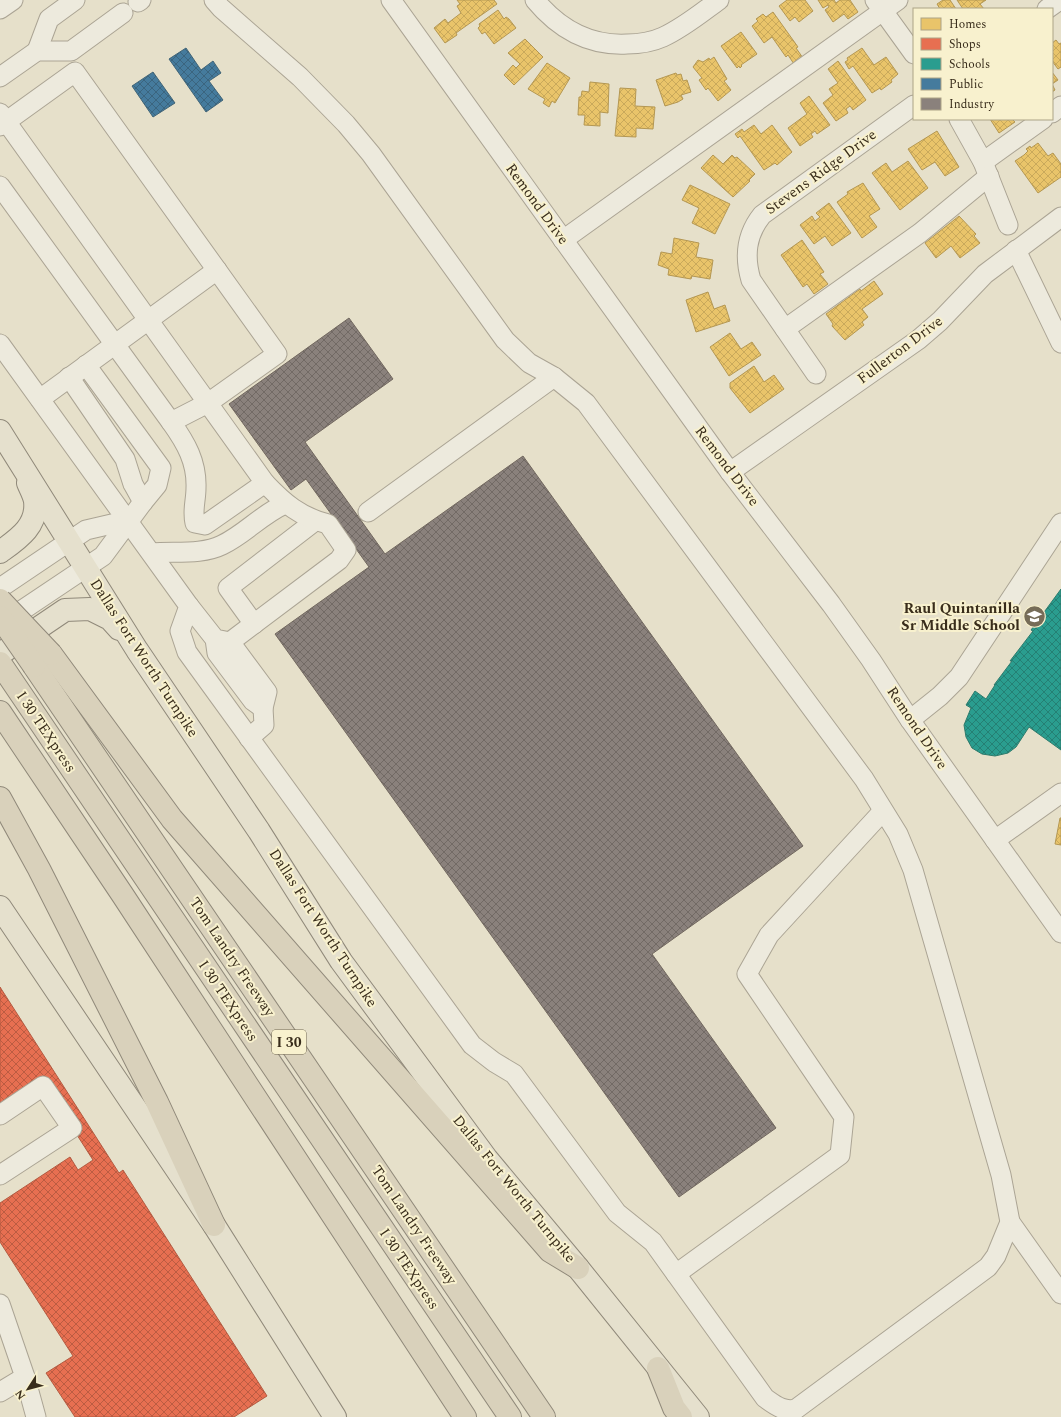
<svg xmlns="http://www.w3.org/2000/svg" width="1061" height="1417" font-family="Spectral,serif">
<defs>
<pattern id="homes-cross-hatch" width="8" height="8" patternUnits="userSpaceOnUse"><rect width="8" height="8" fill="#e9c46a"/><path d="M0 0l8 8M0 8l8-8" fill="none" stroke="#c9a95b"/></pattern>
<pattern id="shops-cross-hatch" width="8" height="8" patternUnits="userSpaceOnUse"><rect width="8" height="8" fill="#e76f51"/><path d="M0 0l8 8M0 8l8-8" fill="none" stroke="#bc5c42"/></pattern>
<pattern id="schools-cross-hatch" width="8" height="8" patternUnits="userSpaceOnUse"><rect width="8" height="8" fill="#2a9d8f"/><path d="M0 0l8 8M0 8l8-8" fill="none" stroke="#258074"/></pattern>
<pattern id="public-cross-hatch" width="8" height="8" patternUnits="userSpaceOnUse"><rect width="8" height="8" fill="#457b9d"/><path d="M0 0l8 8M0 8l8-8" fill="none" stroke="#3b657f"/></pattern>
<pattern id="industry-cross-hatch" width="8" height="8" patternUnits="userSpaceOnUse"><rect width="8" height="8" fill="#8a817c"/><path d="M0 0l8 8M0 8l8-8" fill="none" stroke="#726a65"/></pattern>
</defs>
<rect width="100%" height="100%" fill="#e6e0ca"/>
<g fill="url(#homes-cross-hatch)" stroke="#b49752">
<path d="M457,0H494L497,4L456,33L457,35L445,43L434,28L445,19L448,23L461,13L457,6L460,4Z"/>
<path d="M787,0H805L813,11L799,22L795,17L790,21L779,6Z"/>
<path d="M818,0H834L836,3L840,0H850L858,12L848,19L844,14L833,22L825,10L829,7L828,5L823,8Z"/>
<path d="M943,0H950L956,9H940L937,4Z"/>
<path d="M957,0H986L980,4L984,9H963Z"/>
<path d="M498,10L504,19L506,17L509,19L516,28L494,44L485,32L482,34L478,28L480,26L479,24Z"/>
<path d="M773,12L798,47L796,48L803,58L794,64L788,55L786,57L772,37L764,43L752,26L758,21L756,19L763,14L766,17Z"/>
<path d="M741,32L757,54L741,65L742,66L740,68L739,66L737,68L721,46Z"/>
<path d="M525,39L543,57L514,85L504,75L513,65L516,68L520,64L508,53Z"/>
<path d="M1056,40L1059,44L1061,43V67L1058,69L1052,61V43Z"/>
<path d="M862,48L874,65L886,57L898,74L891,80L892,82L881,90L880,88L872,93L853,66L849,69L845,62L848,60L847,58Z"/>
<path d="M714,57L727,79L724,81L731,90L718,101L708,88L706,90L699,80L702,78L693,67L698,60L703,62L709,58L710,60Z"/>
<path d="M838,61L866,100L853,110L850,106L846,109L848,113L836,121L823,103L833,95L829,89L838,83L828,69Z"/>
<path d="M547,63L570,78L555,103L552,101L549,107L543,103L545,99L528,89Z"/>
<path d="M1052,72L1058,80L1052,84L1055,90L1052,92Z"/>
<path d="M676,73L677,75L681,74L683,81L687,80L691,92L681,95L683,99L678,102L665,106L656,80Z"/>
<path d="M590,82L609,84L608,113L600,112V126L584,125L585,115H578L579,97H581L582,91L589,92Z"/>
<path d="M620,88L636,89L635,106L655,107L653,129L636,128V137L615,136Z"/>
<path d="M809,96L830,125L817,134L815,131L811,134L813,137L800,146L788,128L807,114L800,103Z"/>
<path d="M990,119H1012L1015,122L999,133Z"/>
<path d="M754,125L761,134L772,125L792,152L777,165L775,163L764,170L740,136L738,138L735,134L742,129L744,132Z"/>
<path d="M937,131L959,167L945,176L935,162L922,170L908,149Z"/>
<path d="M1038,143L1048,156L1053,153L1061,164V177L1038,193L1015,161L1024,155L1028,151L1026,149L1030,146L1031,148Z"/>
<path d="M713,155L723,164L732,155L735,158L737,157L755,174L749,180L750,181L733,197L701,168Z"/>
<path d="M908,161L928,188L900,210L872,173L886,163L892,172Z"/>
<path d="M863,183L880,209L869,216L877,227L862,238L837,202L848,194L847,192Z"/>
<path d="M690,185L730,204L715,234L692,223L699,208L682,200Z"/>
<path d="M829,203L851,233L832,246L825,236L814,244L800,225L812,216L815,221L820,217L816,213Z"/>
<path d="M959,216L976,234L974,236L980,243L960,258L951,246L936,258L925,243Z"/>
<path d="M674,238L699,243L696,257L713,260L710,279L692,276L691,279L668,275L669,269L658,265L661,252L672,254Z"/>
<path d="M802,240L824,272L820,274L828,284L814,294L807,284L803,287L781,255Z"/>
<path d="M874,281L883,294L862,309L868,317L862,322L864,325L845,340L832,326L833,324L826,314L860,289L861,291Z"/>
<path d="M708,292L714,309L725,305L730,321L696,332L686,300Z"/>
<path d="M730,333L741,349L752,342L761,355L729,376L710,347Z"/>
<path d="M754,366L764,382L774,375L784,389L750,413L730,388V383Z"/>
<path d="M1060,818H1061V845L1055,844Z"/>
</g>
<path fill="url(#shops-cross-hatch)" stroke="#b35b41" d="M0,987L119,1173L123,1170L267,1396L234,1417H75L46,1373L73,1356L0,1242V1203L70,1157L78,1170L93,1160L40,1077L0,1103Z"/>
<path fill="url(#schools-cross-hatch)" stroke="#2e7b6c" d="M1061,589V750L1029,727L1016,747L1008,753L995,756L982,754L972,748L966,737L964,725L971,708L966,705L975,691L986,699L995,685H994L1012,661H1010L1033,631L1031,630Z"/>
<g fill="url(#public-cross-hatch)" stroke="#416476">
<path d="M186,48L201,70L213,61L221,73L209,81L223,100L206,112L169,59Z"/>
<path d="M153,72L175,103L153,117L132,86Z"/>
</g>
<path fill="url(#industry-cross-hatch)" stroke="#72685f" d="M349,318L393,379L305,442L385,554L523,456L803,846L652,954L776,1128L679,1197L275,634L369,567L306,479L291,490L229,404Z"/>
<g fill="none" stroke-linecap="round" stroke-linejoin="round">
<defs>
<g id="minor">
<path d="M391,0L730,472L831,604L871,660L910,720L1061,933"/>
<path d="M535,0C559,29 589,46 627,44C639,44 652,42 663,37C683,28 701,13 719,0"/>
<path d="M875,0L914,54"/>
<path d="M138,2L141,0"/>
<path d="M0,9L13,0"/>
<path d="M1047,9L1060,0"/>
<path d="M37,51L49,19L75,0"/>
<path d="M0,77L37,51H71L123,13"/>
<path d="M0,113L265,483L205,525L195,523C192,510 196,501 196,488C197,462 186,443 171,422"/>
<path d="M1052,113L1061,106"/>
<path d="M959,119L983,162L1008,225"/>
<path d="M0,126L75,72L277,354L208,403L171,422L0,186"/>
<path d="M983,162L1043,119"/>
<path d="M563,240L898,0"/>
<path d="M1016,250L1061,343"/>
<path d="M785,329L920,233L989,176"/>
<path d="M0,344L189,606L180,631L187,652L472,1045L494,1062L514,1074L617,1213L653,1242L765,1398C775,1405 783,1412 796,1409L988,1267L996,1256L1010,1222L1001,1175L913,870L898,834L864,779L586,403L554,377L529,363L505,340L371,154L346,124L300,77L221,8L214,0"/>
<path d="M816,374L751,280C744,256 746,235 762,215L914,105"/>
<path d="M69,377L125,459L133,484L143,502"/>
<path d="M40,399L217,270"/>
<path d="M730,472L918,340L940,321L985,274L1061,217"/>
<path d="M368,512L554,377"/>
<path d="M152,553C174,551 202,555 222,545C245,534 262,514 285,504"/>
<path d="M0,588L86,530L129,520"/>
<path d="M189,606L215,639L217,653L253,701L263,708L267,692L230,642L215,639"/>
<path d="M3,623L103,556L143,502L157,485L161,468L86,365"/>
<path d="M254,624L228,588L315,521"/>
<path d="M230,642L339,560L346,550L328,524C300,517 284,503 265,483"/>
<path d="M910,720L940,696L959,677L1061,523"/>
<path d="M249,738L264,725L263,708"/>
<path d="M995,840L1061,793"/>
<path d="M0,1115L43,1086L72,1128L0,1175"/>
<path d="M1010,1222L1061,1294"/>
<path d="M676,1274L840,1155L844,1117L747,974L769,935L883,811"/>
<path d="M0,1304L25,1377L0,1392"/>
<path d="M25,1377L36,1417"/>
</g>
<g id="major">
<path d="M0,431L137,650L259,831L341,961L487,1159L578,1268L698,1417"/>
<path d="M0,552C18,539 38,526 35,501C34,495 30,488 28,483"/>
<path d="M0,654L65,610L90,609L110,619L119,629"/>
<path d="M0,907L214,1225L335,1417"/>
</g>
<g id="highway">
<path d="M51,654L172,819L550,1251L578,1268"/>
<path d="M0,663L510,1417"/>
<path d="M34,666L544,1417"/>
<path d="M0,712L122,894L465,1417"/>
<path d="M0,798L39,869L157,1102L214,1225"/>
<path d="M658,1368L674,1408L681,1417"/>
</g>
</defs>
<use href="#minor" stroke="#aba494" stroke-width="21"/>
<use href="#major" stroke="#90897a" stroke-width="24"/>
<use href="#highway" stroke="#90897a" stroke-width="24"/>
<use href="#minor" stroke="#edeadd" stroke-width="19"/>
<use href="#major" stroke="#e5e0cd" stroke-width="22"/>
<use href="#highway" stroke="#d9d1bb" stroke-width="22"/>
<defs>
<g id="highway-bridge">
<path d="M0,600L51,654"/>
<path d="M0,617L34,666"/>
</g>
</defs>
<use href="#highway-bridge" stroke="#90897a" stroke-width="24" stroke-linecap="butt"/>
<use href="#highway-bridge" stroke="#d9d1bb" stroke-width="22"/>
</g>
<defs>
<symbol id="school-disc" viewBox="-11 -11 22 22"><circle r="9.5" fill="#766c58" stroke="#f8f1ce"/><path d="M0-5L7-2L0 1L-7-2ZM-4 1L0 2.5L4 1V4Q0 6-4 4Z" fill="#fff"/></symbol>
</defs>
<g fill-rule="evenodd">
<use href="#school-disc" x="1022" y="604" width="25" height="25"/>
</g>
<g text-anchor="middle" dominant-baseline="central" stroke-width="4" stroke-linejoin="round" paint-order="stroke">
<rect fill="#f8f1ce" stroke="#726851" stroke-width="1" x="272" y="1030" width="34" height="24" rx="3"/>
<g font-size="14" font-weight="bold" fill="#392d1b">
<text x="289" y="1042">I 30</text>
</g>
<g font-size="15" fill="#392d1b" stroke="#f8f1ce">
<text transform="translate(821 172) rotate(-36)">Stevens Ridge Drive</text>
<text transform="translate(537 204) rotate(54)">Remond Drive</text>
<text transform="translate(900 350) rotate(-37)">Fullerton Drive</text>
<text transform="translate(727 466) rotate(53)">Remond Drive</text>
<text transform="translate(144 658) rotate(57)">Dallas Fort Worth Turnpike</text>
<text transform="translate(917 728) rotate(56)">Remond Drive</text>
<text transform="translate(46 732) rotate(56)">I 30 TEXpress</text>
<text transform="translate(323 928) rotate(57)">Dallas Fort Worth Turnpike</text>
<text transform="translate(232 957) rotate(56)">Tom Landry Freeway</text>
<text transform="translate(228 1001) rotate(56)">I 30 TEXpress</text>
<text transform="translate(514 1189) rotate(51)">Dallas Fort Worth Turnpike</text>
<text transform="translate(414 1225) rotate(56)">Tom Landry Freeway</text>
<text transform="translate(409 1269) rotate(56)">I 30 TEXpress</text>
</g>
<g font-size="15" font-weight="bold" fill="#392d1b" stroke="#f8f1ce" text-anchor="end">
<text x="1020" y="608">Raul Quintanilla<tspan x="1020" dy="17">Sr Middle School</tspan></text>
</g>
</g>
<rect x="913" y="8" width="140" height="112" fill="#f8f1ce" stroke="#aca386"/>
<rect x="921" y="18" width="20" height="12" fill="#e9c46a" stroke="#aca386"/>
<text x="949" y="28" font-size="12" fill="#392d1b">Homes</text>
<rect x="921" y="38" width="20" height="12" fill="#e76f51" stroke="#aca386"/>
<text x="949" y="48" font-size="12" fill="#392d1b">Shops</text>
<rect x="921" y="58" width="20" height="12" fill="#2a9d8f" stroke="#aca386"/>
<text x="949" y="68" font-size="12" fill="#392d1b">Schools</text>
<rect x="921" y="78" width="20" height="12" fill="#457b9d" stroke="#aca386"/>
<text x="949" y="88" font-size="12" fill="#392d1b">Public</text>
<rect x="921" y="98" width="20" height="12" fill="#8a817c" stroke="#aca386"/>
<text x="949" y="108" font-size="12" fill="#392d1b">Industry</text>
<g transform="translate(28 1389) rotate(234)" stroke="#f8f1ce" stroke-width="3" paint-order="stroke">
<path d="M0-3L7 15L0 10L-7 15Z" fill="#392d1b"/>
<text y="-6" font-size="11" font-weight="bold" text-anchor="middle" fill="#392d1b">N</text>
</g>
</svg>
